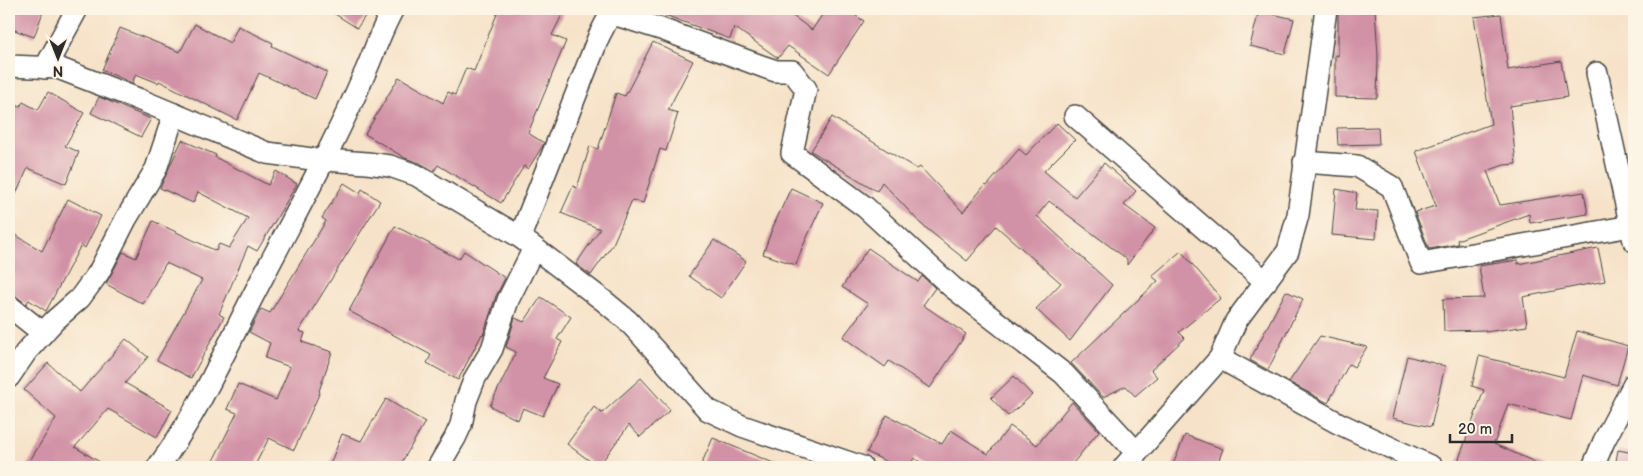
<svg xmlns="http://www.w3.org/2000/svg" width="1643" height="476" font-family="'Balsamiq Sans',sans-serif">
<rect width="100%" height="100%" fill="#fcf5e5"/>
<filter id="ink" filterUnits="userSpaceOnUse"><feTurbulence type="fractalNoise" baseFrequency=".02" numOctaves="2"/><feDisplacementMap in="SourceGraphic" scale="10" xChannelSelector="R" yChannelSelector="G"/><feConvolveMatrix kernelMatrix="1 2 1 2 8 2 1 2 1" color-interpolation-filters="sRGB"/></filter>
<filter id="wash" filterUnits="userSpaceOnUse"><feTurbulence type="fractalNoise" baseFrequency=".0096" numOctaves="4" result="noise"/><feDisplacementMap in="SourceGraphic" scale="20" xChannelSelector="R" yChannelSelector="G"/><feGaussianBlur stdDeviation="1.12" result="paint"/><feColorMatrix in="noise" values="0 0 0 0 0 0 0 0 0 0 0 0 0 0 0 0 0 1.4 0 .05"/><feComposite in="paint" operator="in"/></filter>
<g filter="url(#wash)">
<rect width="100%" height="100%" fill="#f6e2c8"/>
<g id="blocks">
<g fill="#d191a6">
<path d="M9,9H44L34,37L9,28Z"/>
<path d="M327,9H370L357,28Z"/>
<path d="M499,9H565L552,35L566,41L528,133L544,143L542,147L528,169L524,166L501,203L438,165L434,171L420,163L405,158L365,134L399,77L443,103L448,92L455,95L466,68L474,71Z"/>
<path d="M654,9H783L812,30L826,9H845L864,21L829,74L788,46L778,58L734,27L730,39L654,11Z"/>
<path d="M1338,9H1375L1378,56L1377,98L1335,97V55L1338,56Z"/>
<path d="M1259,11L1294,19L1285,54L1250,46Z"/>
<path d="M1501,14L1508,70L1561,61L1567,97L1510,106L1516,164L1504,165L1487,171L1500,205L1584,192L1588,214L1530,223L1529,214L1457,240L1458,244L1429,249L1415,212L1436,206L1416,151L1491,124L1474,17Z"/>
<path d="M195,24L230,43L238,26L273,43L272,46L327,72L315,99L259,73L237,120L159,81L158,83L136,74L132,83L102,70L120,28L180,52Z"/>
<path d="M653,42L693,61L668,110L678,113L666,151L660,149L643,203L632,200L613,244L591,275L576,264L600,229L561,213L573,186L577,188L590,146L598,149L616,93L625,96Z"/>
<path d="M48,92L84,113L65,146L79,152L66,184L28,168L9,209V101L20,107L23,102L38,110Z"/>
<path d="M99,97L151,119L141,137L91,113Z"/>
<path d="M832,117L917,169L920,167L963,212L985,185L987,186L1019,149L1026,155L1057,123L1075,140L1044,171L1075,197L1104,163L1136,191L1124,205L1155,228L1127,265V259L1049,201L1037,216L1112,285L1070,341L1036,309L1061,283L996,226L967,261L921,224L882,182L877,191L811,151Z"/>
<path d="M1378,127L1379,144L1338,145L1337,128Z"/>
<path d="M182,140L216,155L215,157L268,185L276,171L297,184L257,251L248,246L219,314L224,317L191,378L157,360L202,280L166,263L143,304L106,284L123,252L136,258L153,221L216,251L219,244L229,248L248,218L198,192L193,203L160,188Z"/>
<path d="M344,183L360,193L362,189L380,201L299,331L305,333L302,342L332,352L319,391L320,392L294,450L269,438L254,467H210L237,413L227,409L238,384L276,400L290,367L265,358L270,343L249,332L261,309L270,313L326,221L322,218Z"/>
<path d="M791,188L823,203L802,248L796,265L763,254L772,229Z"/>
<path d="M1336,189L1357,193L1355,210L1378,211L1376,239L1332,235Z"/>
<path d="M68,199L101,216L85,248L81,245L46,311L29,300L26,304L16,296L9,294V231L42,251Z"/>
<path d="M395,226L459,259L464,251L505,278L496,296L483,335L482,334L458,380L427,363L431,355L349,311Z"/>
<path d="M714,240L746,261L721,298L689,276Z"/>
<path d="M868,248L918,282L922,276L935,288L923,305L966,334L930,388L889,361L885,367L843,337L868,304L842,287Z"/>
<path d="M1598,248L1605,281L1523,297L1527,326L1485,332L1486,330L1444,331L1443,299L1484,298L1479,266L1518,260V264Z"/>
<path d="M1181,251L1221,298L1179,332L1185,338L1151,370L1157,377L1135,396L1126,386L1103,397L1071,363L1158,281L1152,276Z"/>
<path d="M1286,291L1303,299L1268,370L1250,360Z"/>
<path d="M541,297L571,317L557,339L562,342L543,378L558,384L543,416L523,408L518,420L490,406L516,352L506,347L515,318L524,322Z"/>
<path d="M1577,331L1628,346L1617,385L1583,375L1571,420L1508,404L1494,444L1546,467H1456L1484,390L1472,386L1479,356L1564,377Z"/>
<path d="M1320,336L1367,347L1354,367L1349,364L1328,403L1289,382Z"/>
<path d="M126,339L148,357L125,383L172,410L157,437L108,409L75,447L108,467H26L56,418L24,390L48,363L80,392Z"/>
<path d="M1407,356L1445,366L1431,427L1392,418Z"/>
<path d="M1014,376L1032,395L1008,416L991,398Z"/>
<path d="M641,378L670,410L640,437L629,425L598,467L567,444L594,407L602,413Z"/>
<path d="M386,399L425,422L399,467H329L342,434L361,441Z"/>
<path d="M1072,402L1099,431L1070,467H928L914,458L909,467H897L867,452L887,415L942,444L951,430L988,454L1010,426L1037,445Z"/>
<path d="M1185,435L1223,449L1216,467H1172Z"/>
<path d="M713,438L783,467H700Z"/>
<path d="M1618,450L1634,453V467H1615Z"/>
</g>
</g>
</g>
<g filter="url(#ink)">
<use href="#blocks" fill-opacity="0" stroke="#494643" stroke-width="1"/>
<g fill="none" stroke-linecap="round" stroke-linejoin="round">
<defs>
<g id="minor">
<path d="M610,13L661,29L764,67L776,71H792L806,89L792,153L865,207L952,287L1064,374L1137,453"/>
<path d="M9,66L58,68L138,99L267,153L312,159L367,163L390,166L416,175L520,237L604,301L627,320L642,336L708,410L742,426L862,467"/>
<path d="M45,68L77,9"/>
<path d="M1597,73L1634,241"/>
<path d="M1075,116L1266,282"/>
<path d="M1304,162L1357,166L1392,187L1421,263L1631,226"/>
<path d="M520,237L599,36L613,9"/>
<path d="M9,306L43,333"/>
<path d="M1220,358L1338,423L1432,467"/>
<path d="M9,377L26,352L54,321L80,298L99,272L126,219L156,169L174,114"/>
<path d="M158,467C199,412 224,352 255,292C292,220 332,149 364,75C374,53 381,30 393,9"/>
<path d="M438,467L455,438L461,425L466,401L475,378L492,349L508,300L534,248"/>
<path d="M1124,467L1220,358L1236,321L1288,251L1298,215L1326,9"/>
<path d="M1593,467L1604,441L1634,384"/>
</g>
</defs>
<use href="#minor" stroke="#494643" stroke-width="24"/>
<use href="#minor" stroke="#fff" stroke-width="21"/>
</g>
</g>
<rect width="1643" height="476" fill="none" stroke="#fcf5e5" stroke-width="30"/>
<g transform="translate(58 58) rotate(180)" stroke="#fcf5e5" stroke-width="4" paint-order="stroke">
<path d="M0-4L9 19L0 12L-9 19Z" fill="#2b2b2b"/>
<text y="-8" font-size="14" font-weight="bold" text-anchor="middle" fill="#2b2b2b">N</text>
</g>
<path d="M1450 434v8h62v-8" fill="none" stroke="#2b2b2b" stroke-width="2.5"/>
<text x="1458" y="434" font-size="15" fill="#2b2b2b" stroke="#fcf5e5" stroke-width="4" paint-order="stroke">20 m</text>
</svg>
